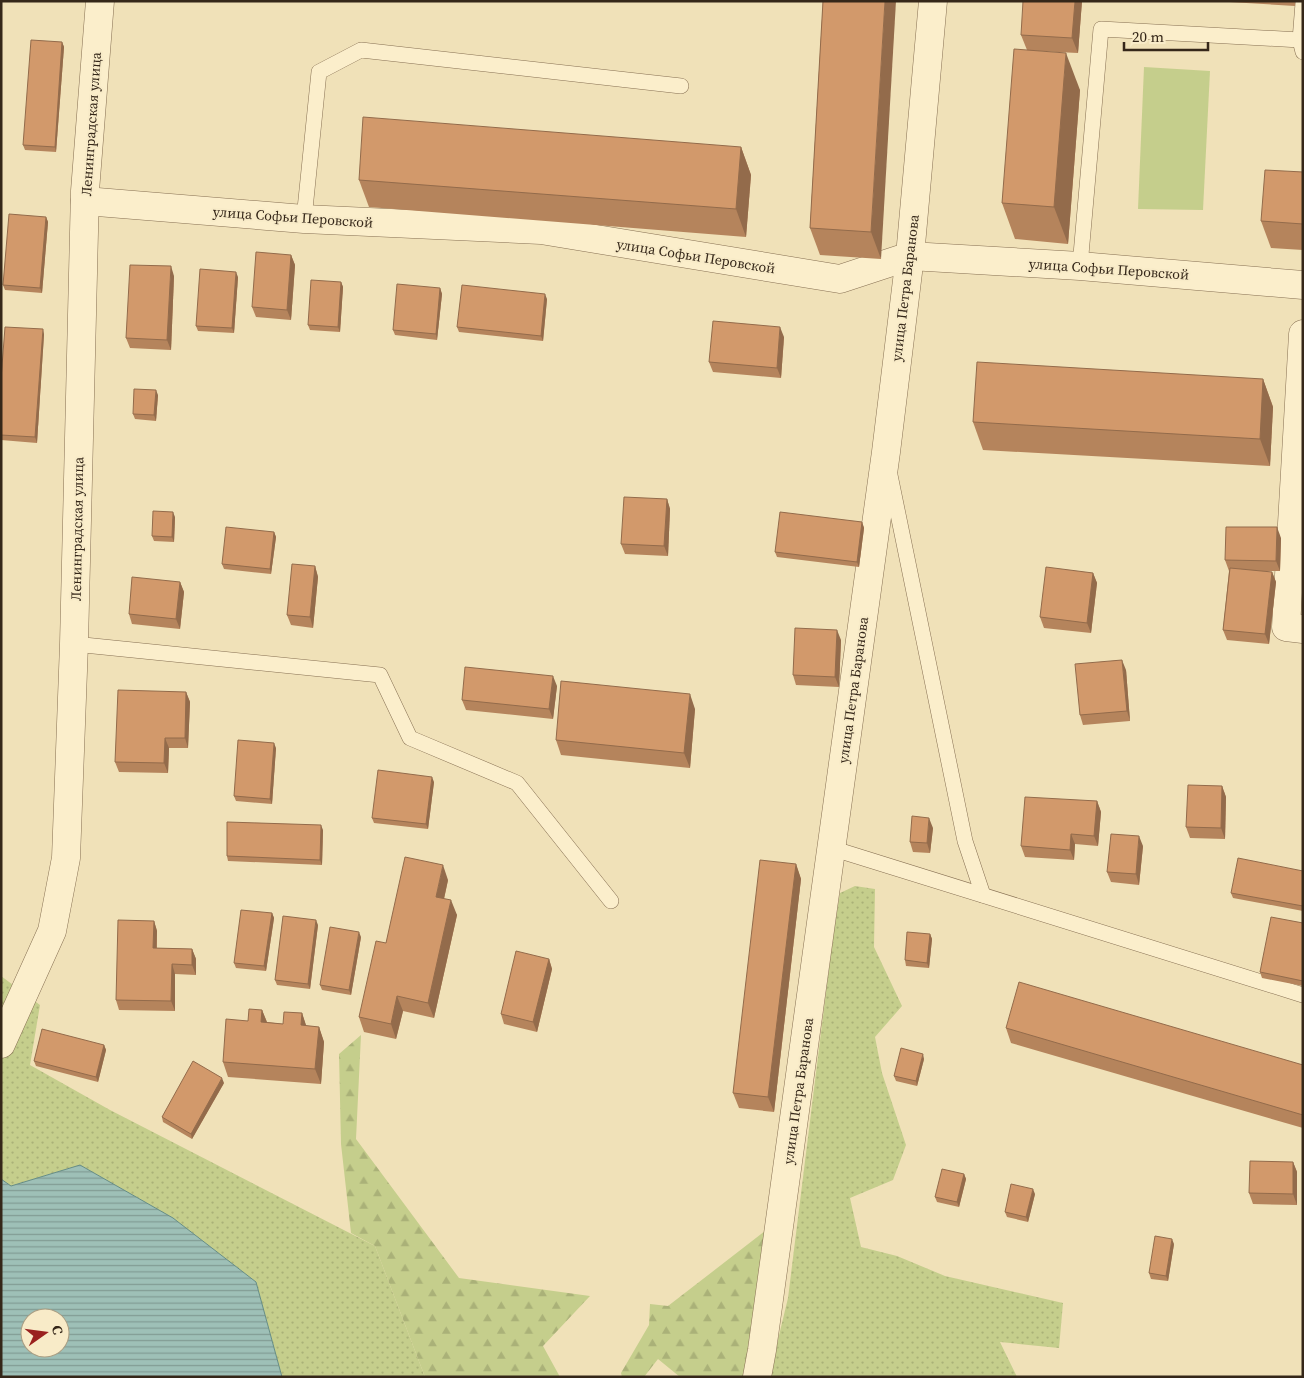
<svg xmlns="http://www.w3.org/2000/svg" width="1304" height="1378" font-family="'Source Serif 4',serif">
<defs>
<pattern id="grass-dots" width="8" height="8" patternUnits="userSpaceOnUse" patternTransform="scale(1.25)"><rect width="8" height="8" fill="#c5ce8c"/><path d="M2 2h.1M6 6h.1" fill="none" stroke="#aab178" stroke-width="1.8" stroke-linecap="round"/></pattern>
<pattern id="forest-firs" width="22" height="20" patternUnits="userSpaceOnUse" patternTransform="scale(1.25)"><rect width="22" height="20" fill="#c5ce8c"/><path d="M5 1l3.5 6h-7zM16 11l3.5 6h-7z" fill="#aab178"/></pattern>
<pattern id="water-rules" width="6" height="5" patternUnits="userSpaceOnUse" patternTransform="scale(1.25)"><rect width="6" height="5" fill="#9ec0b7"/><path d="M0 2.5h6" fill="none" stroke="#829c94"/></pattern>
</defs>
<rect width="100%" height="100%" fill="#f0e1b8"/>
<g fill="url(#grass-dots)">
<path d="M855,886L875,889L874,947L902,1006L875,1037L882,1073L906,1145L893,1180L850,1198L861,1247L897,1256L945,1276L1063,1303L1059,1348L1000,1342L1017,1377H769L788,1298L833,936L840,893Z"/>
<path d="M1,976L40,1005L30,1065L110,1110L375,1246L425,1377H282L256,1282L173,1218L80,1165L11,1186L1,1179Z"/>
</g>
<g fill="url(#forest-firs)">
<path d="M361,1035L356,1139L459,1278L590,1296L543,1346L560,1377H425L375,1246L351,1233L341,1144L339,1054Z"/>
<path d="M769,1228L747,1377H680L658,1359L644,1377H622L621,1373L649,1325L650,1304L668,1306Z"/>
</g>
<path fill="#c5ce8c" d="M1144,67L1210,71L1203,210L1138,209Z"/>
<path fill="url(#water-rules)" stroke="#658d85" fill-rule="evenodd" d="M80,1165L173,1218L256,1282L282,1377H1V1179L11,1186ZM30,1318H60V1348H30Z"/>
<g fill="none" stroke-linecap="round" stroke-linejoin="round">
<defs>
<g id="lane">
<path d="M1303,3L1300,40L1303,52"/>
<path d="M304,219L319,72L361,50L681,86"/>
<path d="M1080,266L1101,29L1300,40"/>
<path d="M890,475L965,841L983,895"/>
<path d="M74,644L380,675L410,738L517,783L611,901"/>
<path d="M831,848L1303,995"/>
</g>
<g id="street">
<path d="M85,201L304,219L541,230L840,279L910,256L1080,266L1303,285"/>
<path d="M1303,334L1286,627L1303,629"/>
<path d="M1,1044L52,931L66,858L74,644L85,191L100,1"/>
<path d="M757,1377L762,1350L886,452L910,256L933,1"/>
</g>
</defs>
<use href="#lane" stroke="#877053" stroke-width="16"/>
<use href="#street" stroke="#877053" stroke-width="29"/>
<use href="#lane" stroke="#fbeecb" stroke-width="15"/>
<use href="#street" stroke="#fbeecb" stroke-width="28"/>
</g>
<g fill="#b5845c">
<path d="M823,1L881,259L820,255L810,228Z"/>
<path d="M1082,1L1078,53L1035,51L1080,90L1068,244L1015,239L1002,203L1027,50L1021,35Z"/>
<path d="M1212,1H1295V6Z"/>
<path d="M62,42L64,47L56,152L25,150L23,145Z"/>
<path d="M741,147L751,175L746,237L369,207L359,180Z"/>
<path d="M1303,172V250L1271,248L1261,221Z"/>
<path d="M46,217L48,222L42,293L5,290L3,285Z"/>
<path d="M291,255L295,265L291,320L256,317L252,307Z"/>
<path d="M174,276L171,350L130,348L126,338Z"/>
<path d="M238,277L234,333L198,331L196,326Z"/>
<path d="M341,282L343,287L340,332L310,330L308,325Z"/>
<path d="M440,288L442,294L437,340L395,335L393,330Z"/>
<path d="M547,299L543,341L459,332L457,327Z"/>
<path d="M44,334L37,443L1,440V379Z"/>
<path d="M784,337L781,378L713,372L709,362Z"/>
<path d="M1263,379L1273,407L1270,466L983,450L973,422Z"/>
<path d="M158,395L156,421L135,419L133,414Z"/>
<path d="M667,499L670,509L668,556L625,554L621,544Z"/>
<path d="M175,517L174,542L154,541L152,536Z"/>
<path d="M862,522L864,528L859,567L777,557L775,552Z"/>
<path d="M274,532L276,537L271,574L224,569L222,564Z"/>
<path d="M1281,538L1280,571H1261L1272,572L1276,582L1269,644L1227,640L1223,630L1229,571L1225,560Z"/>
<path d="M315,566L318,577L313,628L291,625L287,615Z"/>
<path d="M1093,573L1097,583L1091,633L1044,628L1040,617Z"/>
<path d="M180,582L184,592L180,629L132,624L129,614Z"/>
<path d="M841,640L839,687L796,685L793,675Z"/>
<path d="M1126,670L1130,721L1083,725L1080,715Z"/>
<path d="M557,686L553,719L466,710L462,700Z"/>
<path d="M186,692L190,702L188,748H169L168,773L119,772L115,762Z"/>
<path d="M695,709L690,768L561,755L556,740Z"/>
<path d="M276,748L272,804L236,801L234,796Z"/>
<path d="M434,782L428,829L374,823L372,818Z"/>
<path d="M1222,786L1226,797L1225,839L1190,838L1186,827Z"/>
<path d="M1097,801L1101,812L1098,846L1075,844L1074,860L1025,857L1021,846Z"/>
<path d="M933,828L930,853L913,852L910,842Z"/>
<path d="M323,830L322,865L228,861L227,856Z"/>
<path d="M1143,846L1139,885L1111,882L1107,872Z"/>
<path d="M796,864L801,879L774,1112L739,1108L733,1093Z"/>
<path d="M1303,871V911L1233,898L1231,893Z"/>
<path d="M448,880L444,899L457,915L434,1018L403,1011L396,1039L364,1032L359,1017L386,943Z"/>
<path d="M272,913L274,918L266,971L236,968L234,963Z"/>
<path d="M154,921L157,931V948L192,949L196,959V975L175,974V1011L119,1010L116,1000Z"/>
<path d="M1303,923V986L1262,978L1260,972Z"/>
<path d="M318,925L310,989L277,985L275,980Z"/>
<path d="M930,934L932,939L929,968L906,966L905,960Z"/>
<path d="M361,937L351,995L322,990L320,985Z"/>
<path d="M549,959L552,969L537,1032L504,1024L501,1014Z"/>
<path d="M262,1010L267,1022L283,1024L302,1013L306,1026L319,1027L324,1042L321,1084L228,1077L223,1062L248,1021Z"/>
<path d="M1006,1028L1303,1065V1128L1011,1043Z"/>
<path d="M104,1045L106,1050L98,1082L36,1066L34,1061Z"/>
<path d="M924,1059L917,1086L896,1081L894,1076Z"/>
<path d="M224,1083L192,1139L163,1122L162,1117Z"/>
<path d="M1293,1162L1297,1172V1205L1253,1204L1249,1193Z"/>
<path d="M964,1174L966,1179L959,1207L937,1202L935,1197Z"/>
<path d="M1035,1194L1028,1222L1007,1217L1005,1212Z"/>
<path d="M1174,1244L1168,1281L1151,1279L1149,1273Z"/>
</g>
<g fill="#936b4b">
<path d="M885,1H896L881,259L871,232Z"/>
<path d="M1075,1H1082L1078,53L1072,38Z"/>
<path d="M62,42L64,47L56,152L55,147Z"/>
<path d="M1066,53L1080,90L1068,244L1054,207Z"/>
<path d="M741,147L751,175L746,237L736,209Z"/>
<path d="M46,217L48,222L42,293L40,288Z"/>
<path d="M291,255L295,265L291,320L287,310Z"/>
<path d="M171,266L174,276L171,350L167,340Z"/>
<path d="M236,272L238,277L234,333L232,328Z"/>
<path d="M341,282L343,287L340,332L338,327Z"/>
<path d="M440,288L442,294L437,340L436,334Z"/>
<path d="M545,294L547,299L543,341L541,336Z"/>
<path d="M780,327L784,337L781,378L777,368Z"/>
<path d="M43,329L44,334L37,443L35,437Z"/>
<path d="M1263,379L1273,407L1270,466L1260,439Z"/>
<path d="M156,390L158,395L156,421L154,415Z"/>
<path d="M667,499L670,509L668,556L664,546Z"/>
<path d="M173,512L175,517L174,542L172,537Z"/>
<path d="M862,522L864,528L859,567L857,562Z"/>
<path d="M1277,527L1281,538L1280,571L1276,561Z"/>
<path d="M274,532L276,537L271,574L270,569Z"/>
<path d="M315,566L318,577L313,628L310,617Z"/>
<path d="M1272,572L1276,582L1269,644L1265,634Z"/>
<path d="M1093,573L1097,583L1091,633L1087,623Z"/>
<path d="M180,582L184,592L180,629L176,619Z"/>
<path d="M837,630L841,640L839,687L835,677Z"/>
<path d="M1122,660L1126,670L1130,721L1127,711Z"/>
<path d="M553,676L557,686L553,719L549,709Z"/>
<path d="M186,692L190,702L188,748L185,738Z"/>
<path d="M690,694L695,709L690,768L684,753Z"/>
<path d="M165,738L169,748L168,773L164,763Z"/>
<path d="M274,743L276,748L272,804L270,799Z"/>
<path d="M432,777L434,782L428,829L426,824Z"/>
<path d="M1222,786L1226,797L1225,839L1221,828Z"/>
<path d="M1097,801L1101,812L1098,846L1094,836Z"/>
<path d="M929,818L933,828L930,853L927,843Z"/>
<path d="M321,825L323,830L322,865L320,860Z"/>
<path d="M1071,834L1075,844L1074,860L1070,850Z"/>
<path d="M1139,836L1143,846L1139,885L1136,874Z"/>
<path d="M796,864L801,879L774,1112L768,1097Z"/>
<path d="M443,865L448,880L441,912L436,897Z"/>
<path d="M451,900L457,915L434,1018L428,1003Z"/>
<path d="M272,913L274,918L266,971L264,966Z"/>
<path d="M316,920L318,925L310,989L308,984Z"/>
<path d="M154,921L157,931L156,958L153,948Z"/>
<path d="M359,932L361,937L351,995L349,990Z"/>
<path d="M930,934L932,939L929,968L927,963Z"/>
<path d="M192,949L196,959V975L192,965Z"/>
<path d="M549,959L552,969L537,1032L533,1022Z"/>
<path d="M172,964L175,974V1011L171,1001Z"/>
<path d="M397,996L403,1011L396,1039L391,1024Z"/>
<path d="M262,1010L268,1025L261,1022Z"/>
<path d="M302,1013L307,1028L301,1025Z"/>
<path d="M319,1027L324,1042L321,1084L315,1069Z"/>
<path d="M104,1045L106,1050L98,1082L96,1077Z"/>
<path d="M923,1054L924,1059L917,1086L916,1081Z"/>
<path d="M222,1078L224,1083L192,1139L191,1134Z"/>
<path d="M1293,1162L1297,1172V1205L1293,1194Z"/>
<path d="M964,1174L966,1179L959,1207L957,1202Z"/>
<path d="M1033,1189L1035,1194L1028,1222L1026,1217Z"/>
<path d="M1172,1239L1174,1244L1168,1281L1166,1276Z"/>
</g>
<g fill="#d2996b" stroke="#936b4b">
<path d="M823,1H885L871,232L810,228Z"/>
<path d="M1023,1H1075L1072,38L1021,35Z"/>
<path d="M31,40L62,42L55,147L23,145Z"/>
<path d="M1014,49L1066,53L1054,207L1002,203Z"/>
<path d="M363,117L741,147L736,209L359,180Z"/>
<path d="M1265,170L1303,172V224L1261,221Z"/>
<path d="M9,214L46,217L40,288L3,285Z"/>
<path d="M256,252L291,255L287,310L252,307Z"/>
<path d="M130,265L171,266L167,340L126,338Z"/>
<path d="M200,269L236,272L232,328L196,326Z"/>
<path d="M311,280L341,282L338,327L308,325Z"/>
<path d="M397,284L440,288L436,334L393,330Z"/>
<path d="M462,285L545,294L541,336L457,327Z"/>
<path d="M713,321L780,327L777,368L709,362Z"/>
<path d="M5,327L43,329L35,437L1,435V379Z"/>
<path d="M977,362L1263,379L1260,439L973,422Z"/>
<path d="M134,389L156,390L154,415L133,414Z"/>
<path d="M624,497L667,499L664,546L621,544Z"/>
<path d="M153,511L173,512L172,537L152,536Z"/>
<path d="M780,512L862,522L857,562L775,552Z"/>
<path d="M226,527L274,532L270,569L222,564Z"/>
<path d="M1226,527H1277L1276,561L1225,560Z"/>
<path d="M292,564L315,566L310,617L287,615Z"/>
<path d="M1046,567L1093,573L1087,623L1040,617Z"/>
<path d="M1230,568L1272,572L1265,634L1223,630Z"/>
<path d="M132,577L180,582L176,619L129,614Z"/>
<path d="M795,628L837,630L835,677L793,675Z"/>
<path d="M1122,660L1127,711L1080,715L1075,664Z"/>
<path d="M465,667L553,676L549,709L462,700Z"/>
<path d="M561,681L690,694L684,753L556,740Z"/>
<path d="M118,690L186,692L185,738H165L164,763L115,762Z"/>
<path d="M238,740L274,743L270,799L234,796Z"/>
<path d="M378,770L432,777L426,824L372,818Z"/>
<path d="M1188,785L1222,786L1221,828L1186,827Z"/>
<path d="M1025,797L1097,801L1094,836L1071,834L1070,850L1021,846Z"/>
<path d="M912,816L929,818L927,843L910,842Z"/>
<path d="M227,822L321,825L320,860L227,856Z"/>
<path d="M1111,834L1139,836L1136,874L1107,872Z"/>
<path d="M405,857L443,865L436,897L451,900L428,1003L397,996L391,1024L359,1017L376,941L386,943Z"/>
<path d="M1238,858L1303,871V906L1231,893Z"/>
<path d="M760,860L796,864L768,1097L733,1093Z"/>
<path d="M241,910L272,913L264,966L234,963Z"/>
<path d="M283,916L316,920L308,984L275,980Z"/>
<path d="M1271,917L1303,923V981L1260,972Z"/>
<path d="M118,920L154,921L153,948L192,949V965L172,964L171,1001L116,1000Z"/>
<path d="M330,927L359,932L349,990L320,985Z"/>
<path d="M907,932L930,934L927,963L905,960Z"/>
<path d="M516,951L549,959L533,1022L501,1014Z"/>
<path d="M1019,982L1303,1065V1115L1006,1028Z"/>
<path d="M249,1009L262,1010L261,1022L283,1024L284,1012L302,1013L301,1025L319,1027L315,1069L223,1062L226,1019L248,1021Z"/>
<path d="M42,1029L104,1045L96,1077L34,1061Z"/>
<path d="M901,1048L923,1054L916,1081L894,1076Z"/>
<path d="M193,1061L222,1078L191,1134L162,1117Z"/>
<path d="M1250,1161L1293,1162V1194L1249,1193Z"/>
<path d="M942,1169L964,1174L957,1202L935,1197Z"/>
<path d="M1011,1184L1033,1189L1026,1217L1005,1212Z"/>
<path d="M1155,1236L1172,1239L1166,1276L1149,1273Z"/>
</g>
<g text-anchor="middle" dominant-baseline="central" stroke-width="4" stroke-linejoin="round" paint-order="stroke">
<g font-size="14" fill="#352719" stroke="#f8ebc8">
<text transform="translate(91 124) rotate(-86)">Ленинградская улица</text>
<text transform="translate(293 217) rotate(4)">улица Софьи Перовской</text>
<text transform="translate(696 256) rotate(9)">улица Софьи Перовской</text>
<text transform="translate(1109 269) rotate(4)">улица Софьи Перовской</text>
<text transform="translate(905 288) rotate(-83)">улица Петра Баранова</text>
<text transform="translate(77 529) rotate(-89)">Ленинградская улица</text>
<text transform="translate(853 690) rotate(-82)">улица Петра Баранова</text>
<text transform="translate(798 1091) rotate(-82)">улица Петра Баранова</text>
</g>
</g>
<rect width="1304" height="1378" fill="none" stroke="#352719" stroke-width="5"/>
<g transform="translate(45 1333) rotate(76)"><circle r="24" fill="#f8ebc8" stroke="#aa9d82"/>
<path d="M0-4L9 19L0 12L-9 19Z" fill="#9a211f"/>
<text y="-8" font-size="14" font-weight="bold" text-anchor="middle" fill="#352719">С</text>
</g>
<path d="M1124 42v8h84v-8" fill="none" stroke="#352719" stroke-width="2.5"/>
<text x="1132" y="42" font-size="15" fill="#352719" stroke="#f8ebc8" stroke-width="4" paint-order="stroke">20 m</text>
</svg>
